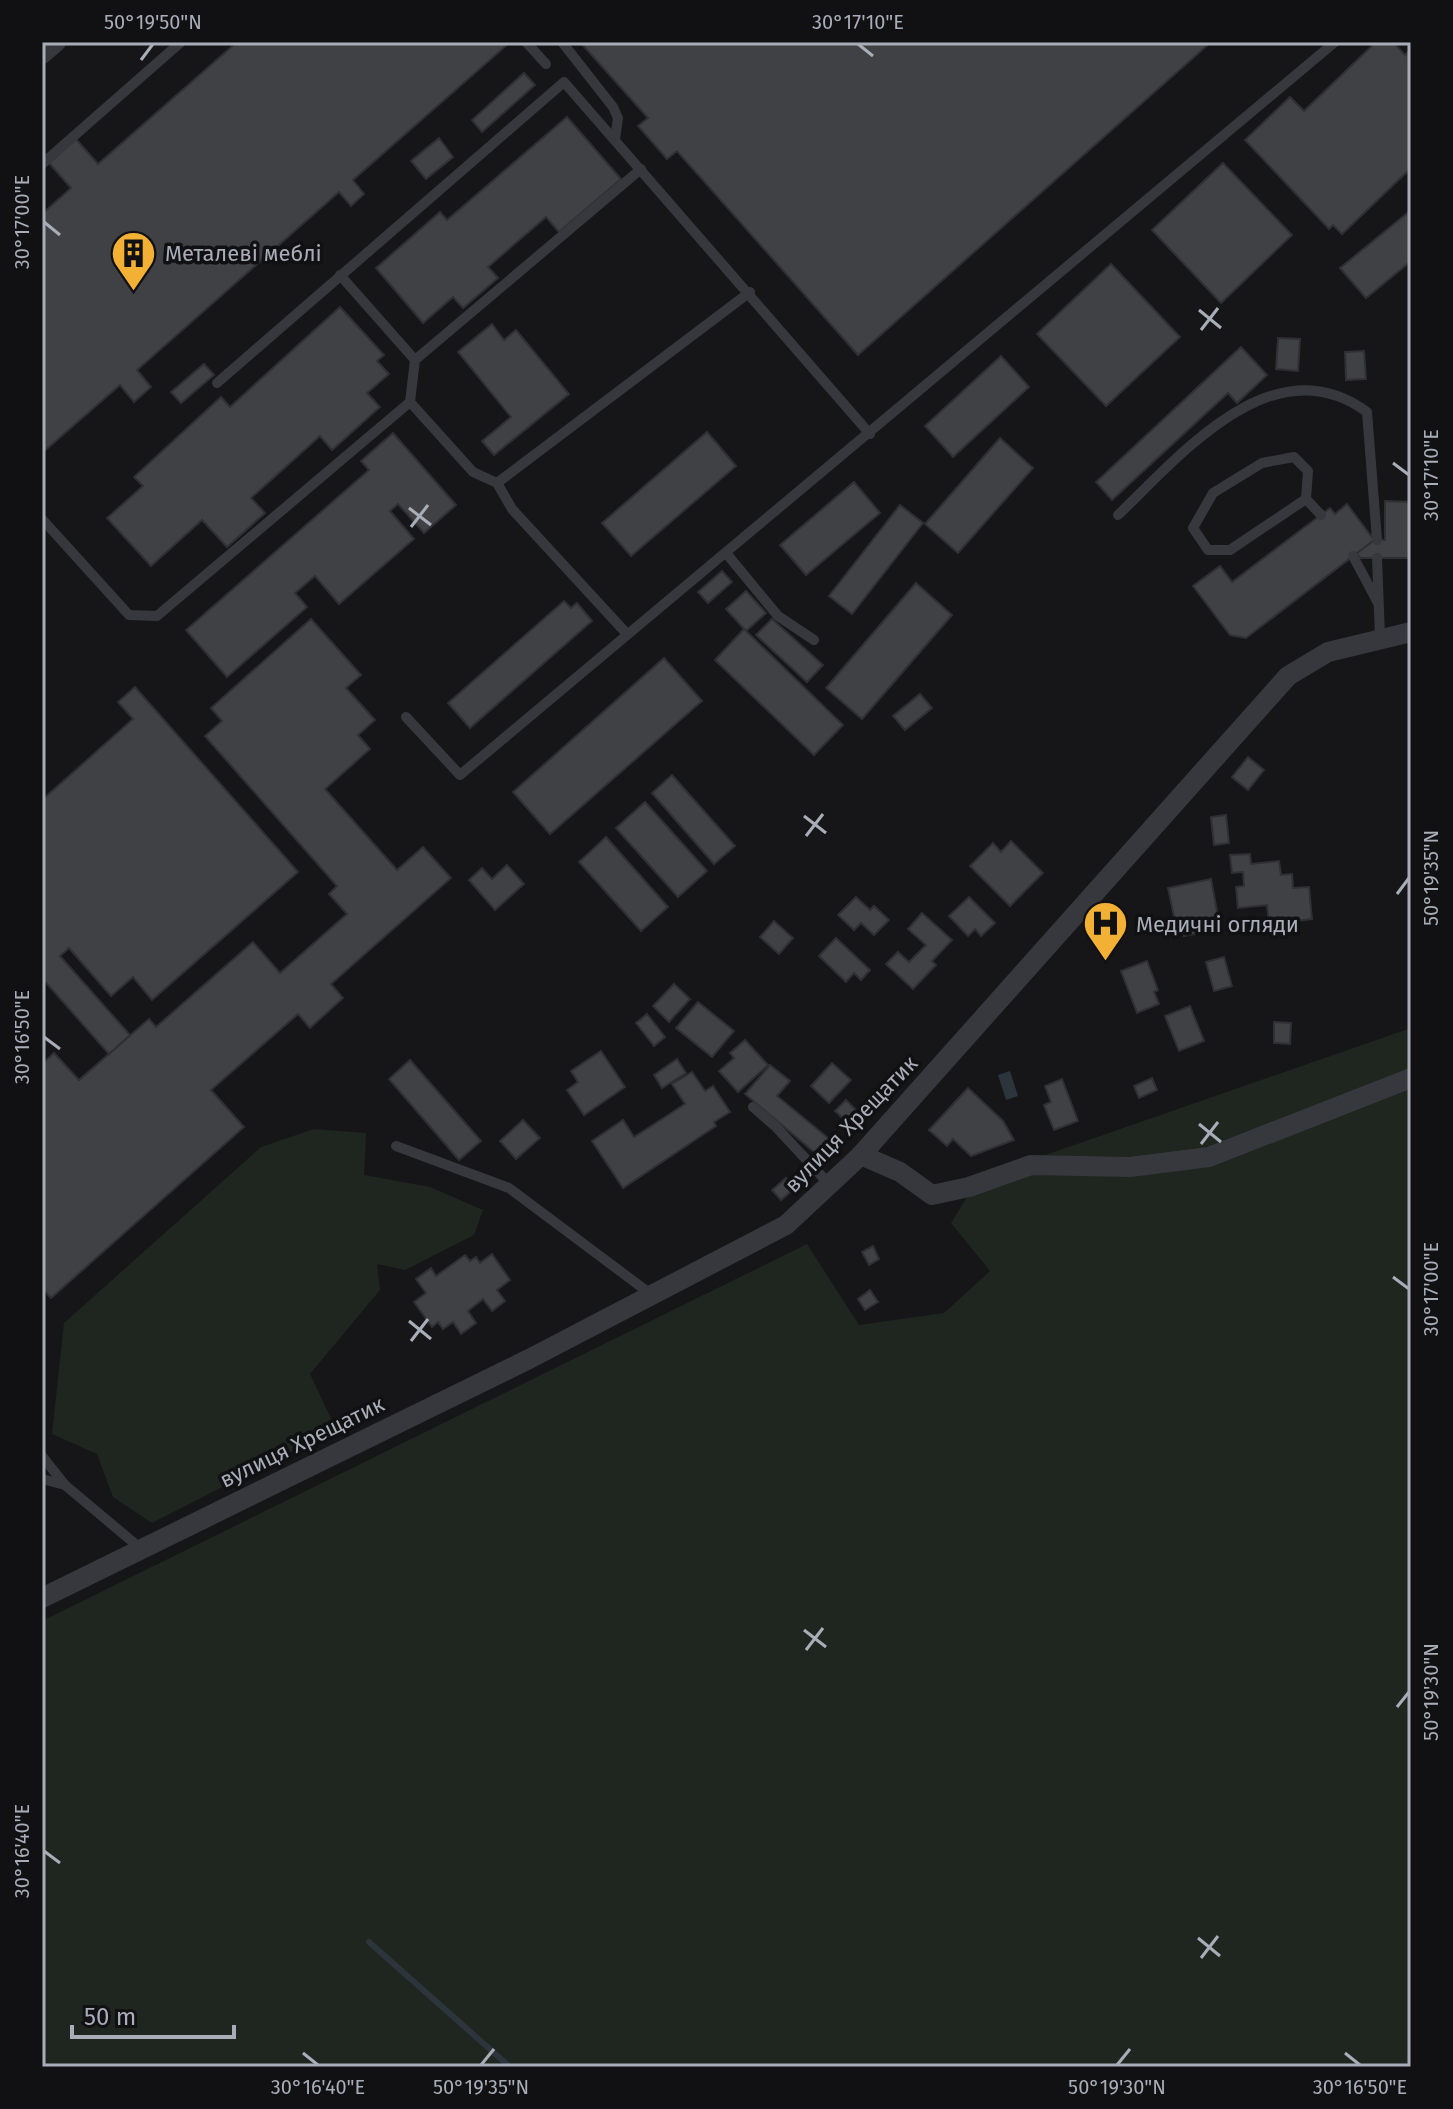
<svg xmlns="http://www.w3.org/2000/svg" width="1453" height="2109" font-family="'Fira Sans',sans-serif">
<rect width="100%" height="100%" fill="#161618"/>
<g fill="#1e261f">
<path d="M1411,1028V2067H42V1621L807,1244L859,1325L944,1313L990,1271L951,1223L979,1178Z"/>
<path d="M314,1129L366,1133L364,1175L430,1187L483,1210L474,1235L405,1270L377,1264L380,1290L310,1374L336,1429L152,1523L113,1497L97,1454L52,1434L64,1323L261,1147Z"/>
</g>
<path fill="#2c353c" d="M1010,1071L1018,1096L1006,1100L998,1075Z"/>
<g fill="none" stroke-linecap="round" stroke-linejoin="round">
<path stroke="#2c353c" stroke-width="6" d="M369,1942L510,2067"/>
</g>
<g fill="#404145" stroke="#303034" stroke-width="2">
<path d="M237,42L508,44L353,180L364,194L351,206L339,192L137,370L151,387L134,402L120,385L42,453V214L71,188L49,163L76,139L98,164Z"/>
<path d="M580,42H1211L858,355L677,151L667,159L638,126L648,118Z"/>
<path d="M1376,42H1393L1405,55L1411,49V168L1342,234L1333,225L1329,229L1245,140L1290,97L1304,111Z"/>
<path d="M524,73L535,85L482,132L472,120Z"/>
<path d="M567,117L621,179L559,232L546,217L488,267L498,278L463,308L453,297L423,323L376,268L440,212L447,220Z"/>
<path d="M439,138L453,157L426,179L411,161Z"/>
<path d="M1223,163L1292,235L1221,303L1152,230Z"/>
<path d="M1411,210V261L1366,298L1340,268Z"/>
<path d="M1111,264L1180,337L1106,406L1037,334Z"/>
<path d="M340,307L384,355L377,361L389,374L367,393L380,407L332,450L320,436L251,498L265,513L227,547L202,520L151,566L107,518L143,486L134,477L221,397L230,407Z"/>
<path d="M492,324L504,340L516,330L569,394L494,455L482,441L511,417L458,352Z"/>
<path d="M1278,338L1300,339L1298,371L1276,369Z"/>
<path d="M1241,347L1267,375L1237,403L1228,393L1112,500L1096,482Z"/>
<path d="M1364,351L1366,379L1346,380L1345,352Z"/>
<path d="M1001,356L1029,387L953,457L925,426Z"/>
<path d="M204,364L214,375L181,403L171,392Z"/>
<path d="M707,432L736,466L631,556L602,523Z"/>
<path d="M393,433L456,505L424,533L398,504L390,511L414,539L339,604L315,576L295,593L307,607L227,677L186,630L369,470L361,461Z"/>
<path d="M1000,438L1033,468L958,553L925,524Z"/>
<path d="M854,482L880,513L806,575L780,545Z"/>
<path d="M1385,501L1411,502V558H1360L1357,553L1374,540H1385Z"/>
<path d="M1347,504L1374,540L1246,638L1230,635L1193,586L1220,566L1232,582L1330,508L1335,514Z"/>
<path d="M900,505L923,523L852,614L829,596Z"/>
<path d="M722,571L732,582L708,603L698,592Z"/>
<path d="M916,583L952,615L862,719L826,688Z"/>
<path d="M746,591L766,613L746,631L726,609Z"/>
<path d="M564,601L571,608L577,603L592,621L470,728L448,703Z"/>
<path d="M311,619L361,675L346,688L375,720L358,735L370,749L325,789L397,870L423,847L451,878L331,984L343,998L310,1028L298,1014L211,1090L244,1127L51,1298L42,1288V1064L54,1053L79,1080L149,1019L156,1027L253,942L280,973L347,914L329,894L337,886L205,736L222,721L211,708Z"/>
<path d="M772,619L823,665L807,682L756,635Z"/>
<path d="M744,629L843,725L814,755L715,660Z"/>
<path d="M664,658L702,701L550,834L513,792Z"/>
<path d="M135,687L298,872L152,1000L133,977L111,996L69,948L60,956L130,1035L109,1054L42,978V800L133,719L118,702Z"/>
<path d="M920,694L932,708L905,730L893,716Z"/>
<path d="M1248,757L1264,770L1248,790L1232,777Z"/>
<path d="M672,775L735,846L714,864L652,793Z"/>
<path d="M645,802L707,871L678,897L616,828Z"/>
<path d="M1226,815L1229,843L1214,845L1211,817Z"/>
<path d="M606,837L668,907L641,931L579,862Z"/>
<path d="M1011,841L1043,873L1010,906L970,866L993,843L1001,852Z"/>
<path d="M1250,854L1251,864L1279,861L1281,875L1292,874L1293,888L1309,887L1312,919L1269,924L1267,905L1238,908L1236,887L1244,886L1243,872L1232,873L1230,855Z"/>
<path d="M507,865L524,884L495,910L469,880L482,868L492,879Z"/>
<path d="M1211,879L1218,917L1201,921L1204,932L1184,936L1182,925L1176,926L1168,888Z"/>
<path d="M856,897L870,910L874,906L889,920L874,935L861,923L854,930L838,915Z"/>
<path d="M969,897L995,923L981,936L975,929L968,936L949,916Z"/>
<path d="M922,913L952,940L932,961L936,965L913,989L886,964L898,952L909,962L926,945L908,929Z"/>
<path d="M774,921L793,938L779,954L760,937Z"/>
<path d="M836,938L870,970L861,980L854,973L846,982L819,956Z"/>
<path d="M1224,957L1232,986L1214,991L1206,962Z"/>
<path d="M1147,961L1158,990L1154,992L1159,1004L1137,1013L1121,971Z"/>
<path d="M674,984L690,999L669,1022L653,1006Z"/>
<path d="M698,1002L734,1031L712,1057L676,1028Z"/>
<path d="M1190,1006L1204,1041L1179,1051L1165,1016Z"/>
<path d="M647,1014L665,1037L654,1046L636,1023Z"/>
<path d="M1274,1022L1291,1023L1290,1044L1274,1043Z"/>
<path d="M745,1040L768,1065L738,1092L719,1071L734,1058L730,1053Z"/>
<path d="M601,1051L625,1087L584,1115L567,1090L578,1082L571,1071Z"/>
<path d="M677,1059L686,1073L662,1088L654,1075Z"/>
<path d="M410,1060L481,1141L459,1160L389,1079Z"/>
<path d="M832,1063L851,1080L829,1103L811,1086Z"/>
<path d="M770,1065L790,1081L777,1096L833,1142L820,1157L745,1094Z"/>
<path d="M692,1072L705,1091L713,1086L730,1112L714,1122L716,1126L623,1188L592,1141L623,1120L634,1137L685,1104L672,1084Z"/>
<path d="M1152,1078L1157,1090L1139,1098L1134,1086Z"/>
<path d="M1062,1079L1078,1121L1054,1130L1044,1105L1051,1102L1045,1086Z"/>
<path d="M968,1088L1003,1121L1014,1140L971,1156L953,1139L947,1146L929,1130Z"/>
<path d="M846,1100L860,1114L850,1125L835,1111Z"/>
<path d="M523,1120L540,1138L516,1159L500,1141Z"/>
<path d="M786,1178L795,1188L781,1200L772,1190Z"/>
<path d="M873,1246L879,1259L869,1265L862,1252Z"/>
<path d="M492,1254L510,1280L497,1290L505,1301L492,1311L483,1299L468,1311L476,1323L461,1334L453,1322L443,1329L438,1322L432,1327L414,1302L426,1293L416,1279L431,1268L436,1276L465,1255L470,1261L476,1257L480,1263Z"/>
<path d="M870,1290L878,1302L865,1310L858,1299Z"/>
</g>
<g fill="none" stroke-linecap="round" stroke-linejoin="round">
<g stroke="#37383d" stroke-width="10">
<path d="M526,42L546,64"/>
<path d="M562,42L613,107L618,118L615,139"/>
<path d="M42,164L181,42"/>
<path d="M340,275L415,360L410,402L473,472L497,483L512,509L627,634"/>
<path d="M415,360L641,169"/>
<path d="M217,383L564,82L870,434"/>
<path d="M497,483L750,292"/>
<path d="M1306,499L1308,471L1294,457L1262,463L1213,493L1193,528L1208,550H1230L1306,499L1321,515"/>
<path d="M1118,515C1181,455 1273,343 1367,412L1377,540"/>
<path d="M42,519L129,615L157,616L410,402"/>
<path d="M726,553L778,616L814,640"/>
<path d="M1353,556L1378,603"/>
<path d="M1377,558L1380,637"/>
<path d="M406,717L460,775L1335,42"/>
<path d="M753,1107L776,1127L830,1185"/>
<path d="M396,1146L509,1188L652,1295"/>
<path d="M42,1456L65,1485"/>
<path d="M42,1479L65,1485L140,1548"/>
</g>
<g stroke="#37383d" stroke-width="20">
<path d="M42,54L56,42"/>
<path d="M861,1155L900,1172L932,1195L969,1187L1031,1165L1130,1167L1209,1157L1411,1078"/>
<path d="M42,1598L531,1358L786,1225L861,1155L1288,676L1328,652L1411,632"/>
</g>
</g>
<path fill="none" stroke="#a8adb8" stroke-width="3" d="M858,44L873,56M141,60L153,44M44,222L60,235M1199,310L1221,328M1201,330L1218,308M1393,463L1409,475M409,508L431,525M411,527L428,505M804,816L826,833M806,836L823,814M1397,894L1409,878M44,1037L60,1049M1199,1124L1221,1142M1201,1144L1218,1122M1393,1277L1409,1289M409,1321L431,1339M411,1341L428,1319M804,1630L826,1647M806,1650L823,1628M1397,1707L1409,1692M44,1851L60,1863M1198,1938L1220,1956M1201,1958L1218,1936M303,2053L318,2065M1345,2053L1360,2065M481,2065L494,2049M1117,2065L1130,2049"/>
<defs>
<symbol id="building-pin" viewBox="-11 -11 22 30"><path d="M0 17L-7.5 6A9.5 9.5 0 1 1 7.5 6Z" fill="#f2b134" stroke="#111113"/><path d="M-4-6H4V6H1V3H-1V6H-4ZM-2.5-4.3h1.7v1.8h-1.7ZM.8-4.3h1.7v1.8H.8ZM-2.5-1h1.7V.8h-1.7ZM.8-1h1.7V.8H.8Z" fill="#111"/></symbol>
<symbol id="hospital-pin" viewBox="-11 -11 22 30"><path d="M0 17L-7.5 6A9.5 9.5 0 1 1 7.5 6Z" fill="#f2b134" stroke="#111113"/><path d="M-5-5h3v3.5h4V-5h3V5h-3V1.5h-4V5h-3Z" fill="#111"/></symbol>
</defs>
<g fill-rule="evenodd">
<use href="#building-pin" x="108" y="228" width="51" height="69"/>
<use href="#hospital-pin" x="1080" y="898" width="51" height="69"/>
</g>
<g text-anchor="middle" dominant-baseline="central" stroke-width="7" stroke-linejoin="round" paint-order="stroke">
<g font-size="22" fill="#a8adb8" stroke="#111113" text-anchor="start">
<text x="165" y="253">Металеві меблі</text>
<text x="1136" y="924">Медичні огляди</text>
</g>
<g font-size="22" fill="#a8adb8" stroke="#111113">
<text transform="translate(851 1124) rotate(-46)">вулиця Хрещатик</text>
<text transform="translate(302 1442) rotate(-26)">вулиця Хрещатик</text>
</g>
</g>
<rect width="1453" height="2109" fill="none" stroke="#111113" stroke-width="88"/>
<path d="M72 2025v12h162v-12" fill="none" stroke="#a8adb8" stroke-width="4"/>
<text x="84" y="2025" font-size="24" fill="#a8adb8" stroke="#111113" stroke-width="6" paint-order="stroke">50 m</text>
<rect x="44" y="44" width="1365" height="2021" fill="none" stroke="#a8adb8" stroke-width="3"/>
<g font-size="20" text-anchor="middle" fill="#a8adb8">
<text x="153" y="29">50°19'50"N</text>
<text x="858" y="29">30°17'10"E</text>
<text transform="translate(22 222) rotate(-90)" y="7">30°17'00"E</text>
<text transform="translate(1431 475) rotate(-90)" y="7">30°17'10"E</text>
<text transform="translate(1431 878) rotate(-90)" y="7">50°19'35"N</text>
<text transform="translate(22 1037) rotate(-90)" y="7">30°16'50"E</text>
<text transform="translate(1431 1289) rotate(-90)" y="7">30°17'00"E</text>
<text transform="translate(1431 1692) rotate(-90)" y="7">50°19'30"N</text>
<text transform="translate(22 1851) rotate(-90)" y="7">30°16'40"E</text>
<text x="318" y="2094">30°16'40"E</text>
<text x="481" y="2094">50°19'35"N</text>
<text x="1117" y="2094">50°19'30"N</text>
<text x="1360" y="2094">30°16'50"E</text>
</g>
</svg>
